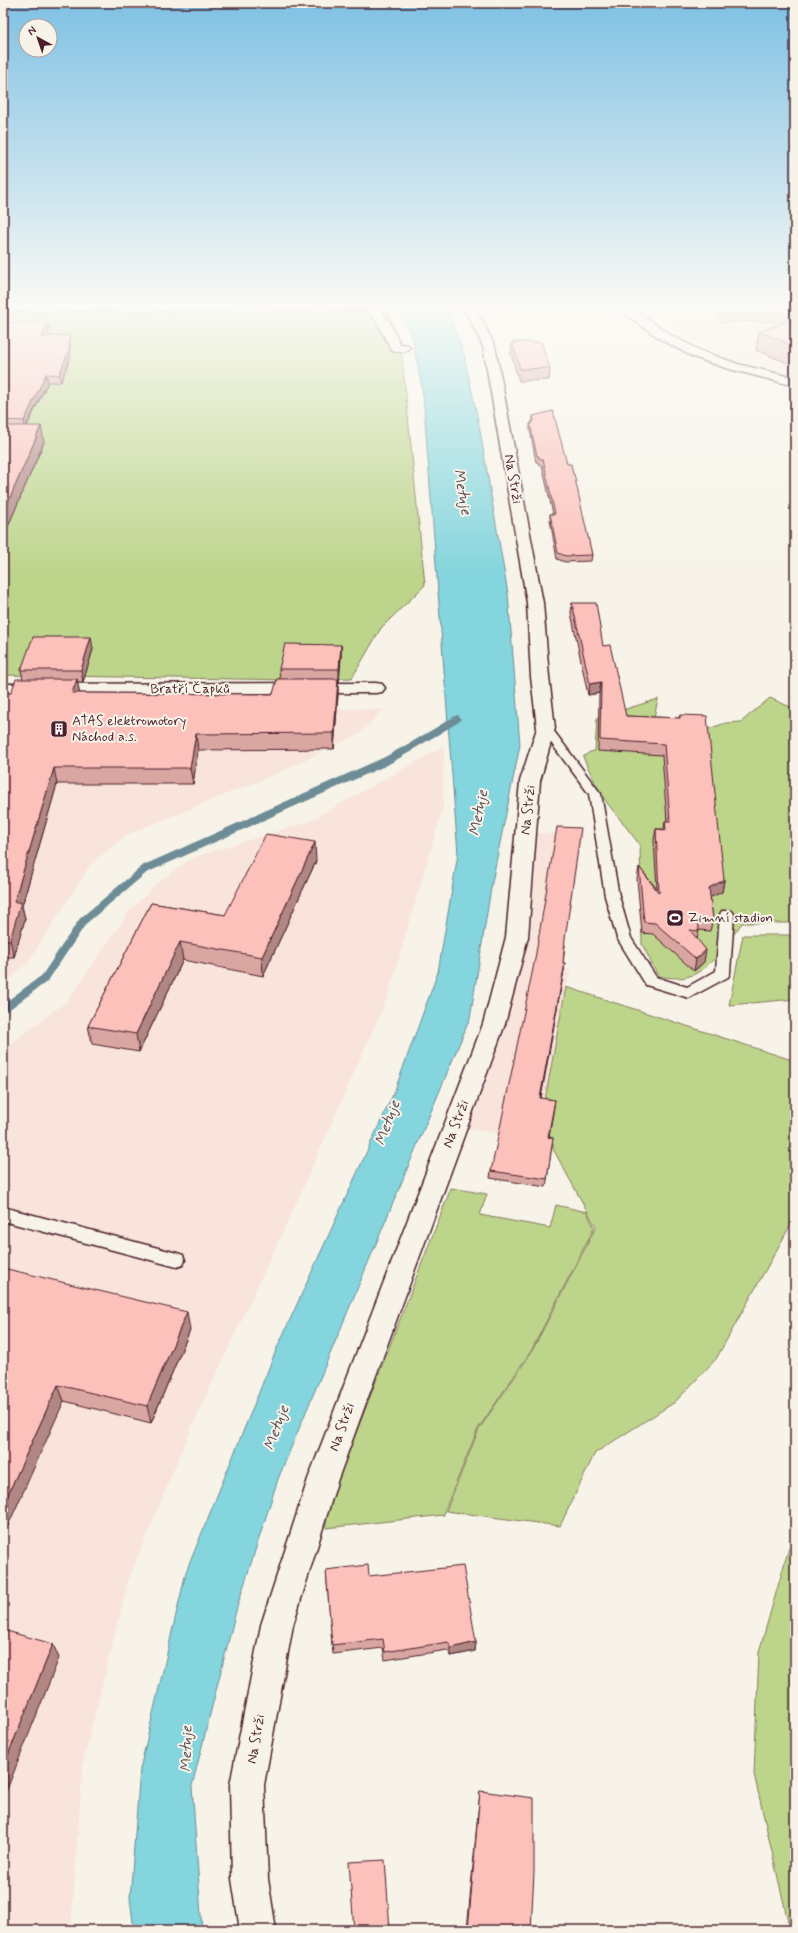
<svg xmlns="http://www.w3.org/2000/svg" width="798" height="1933" font-family="Mynerve,sans-serif">
<rect width="100%" height="100%" fill="#f7f3e8"/>
<filter id="ink" filterUnits="userSpaceOnUse"><feTurbulence type="fractalNoise" baseFrequency=".025" numOctaves="2"/><feDisplacementMap in="SourceGraphic" scale="8" xChannelSelector="R" yChannelSelector="G"/><feConvolveMatrix kernelMatrix="1 2 1 2 8 2 1 2 1" color-interpolation-filters="sRGB"/></filter>
<g filter="url(#ink)">
<g fill="#f9e4db">
<path d="M640,305H795V375L724,356L688,337Z"/>
<path d="M3,706L384,709L359,734L269,777L126,835L91,864L28,962L3,985Z"/>
<path d="M444,746L443,808L388,996L299,1197L190,1431L128,1581L83,1763L71,1930H3V1050L68,1000L128,913L156,884L194,857L310,821Z"/>
<path d="M518,832L582,835L560,968L570,970L544,1104L554,1107L548,1143L455,1126L512,932Z"/>
</g>
<g fill="#bdd48b" stroke="#847a5b">
<path d="M3,313L389,314L401,347L425,585L381,628L352,678L292,680L3,675V438L7,428H3V372H25L54,330H3Z"/>
<path d="M770,698L795,709V923H742C726,944 706,979 677,978C671,978 664,977 658,976L642,944L640,845L601,795L583,757L590,752L595,751L597,718L658,699L652,727L711,728L726,723L741,722Z"/>
<path d="M743,935H795V999L729,1005Z"/>
<path d="M566,987L795,1061V1217L716,1359L675,1402L595,1453L560,1526L446,1511L479,1429L531,1353L596,1227L553,1149V1144L548,1143L554,1107L544,1105Z"/>
<path d="M451,1188L487,1194L480,1215L550,1228L556,1205L587,1212L594,1228L531,1351L478,1429L444,1512V1515L326,1528V1510Z"/>
<path d="M795,1527V1930H790L754,1774L759,1652Z"/>
</g>
<path fill="#84d5dd" stroke="#6d8c96" d="M395,305H440L450,316L464,355L479,425L508,594L520,745L492,882L470,1018L278,1479L237,1607L192,1786L202,1930H134L130,1898L140,1769L186,1572L277,1348L395,1090L438,972L458,854L423,394L413,340Z"/>
<g fill="none" stroke-linecap="round" stroke-linejoin="round">
<path stroke="#6d8c96" stroke-width="7" d="M407,749L457,719"/>
<path stroke="#6d8c96" stroke-width="8" d="M3,1009L45,978L83,921L145,869L386,761L409,748"/>
<defs>
<g id="lane">
<path d="M566,305L562,308L558,306V305Z"/>
<path d="M546,725L550,726L601,794L619,896L631,938L656,977L687,987L716,971L720,914L722,911H732L734,914L730,973L728,977L689,998L646,985L617,938L605,896L589,794L540,728Z"/>
<path d="M3,1207L177,1253L183,1255L185,1260L183,1265L177,1267L3,1221Z"/>
</g>
<g id="street">
<path d="M3,305H377L389,321L400,344L408,345L410,348L404,352L392,351L377,322L368,310L3,311Z"/>
<path d="M462,305H474L495,346L543,603L549,677L555,728L540,781L528,937L505,1024L338,1479L293,1625L264,1785L268,1879L276,1930H240L232,1879L230,1785L261,1625L308,1479L483,1024L506,937L520,781L537,728L531,677L527,603L483,346Z"/>
<path d="M376,683L382,684L385,688L382,692L376,693L3,694V684Z"/>
</g>
<path id="secondary" d="M612,305H627L671,335L701,351L738,364L795,378V386L729,369L693,357L662,340Z"/>
</defs>
<use href="#lane" stroke="#4a1f2b" stroke-width="3"/>
<use href="#street" stroke="#4a1f2b" stroke-width="3"/>
<use href="#secondary" stroke="#4a1f2b" stroke-width="3"/>
<use href="#lane" fill="#f7f3e8" fill-rule="evenodd"/>
<use href="#street" fill="#f7f3e8" fill-rule="evenodd"/>
<use href="#secondary" fill="#f7f3e8" fill-rule="evenodd"/>
</g>
<g fill="#daa6a2" stroke="#4a1f2b">
<path d="M712,305H795V313L794,318H795V366L756,350L759,332L787,321L720,322Z"/>
<path d="M3,323L50,330L47,337L70,343V358L61,382H48L27,426L44,442L3,538Z"/>
<path d="M512,342L550,368L549,380L519,381L511,354Z"/>
<path d="M533,416L567,464L592,555L591,561L565,562L557,559L550,520V514H553L542,465H539L538,462H536L530,430V424H531L532,421H533Z"/>
<path d="M572,603L603,646L626,716L679,718L680,715L724,880L722,892L710,897L713,919L710,931L699,930L697,940L704,962L694,971L653,934L642,933L637,879L639,867L657,889L654,840L656,829H664L665,821H667L662,755L598,751L599,693L588,695L571,613Z"/>
<path d="M341,645V657L339,682H338V695L334,749L198,750L193,784H57L22,906L25,919L14,957H3V693H11L23,679L21,670L93,649L83,682H77L79,693L273,694L280,679L279,669Z"/>
<path d="M316,861L263,976L183,960L139,1052L92,1044L88,1026L151,903L225,915Z"/>
<path d="M565,945L563,963L564,970L541,1098L555,1100L549,1137L553,1138L546,1187L490,1178L491,1171Z"/>
<path d="M3,1268L190,1330L151,1423L64,1401Z"/>
<path d="M326,1570L369,1576L476,1642L475,1651L451,1656L447,1650L385,1660L383,1648L333,1654Z"/>
<path d="M480,1791L531,1930H467Z"/>
</g>
<g fill="#b18784" stroke="#4a1f2b">
<path d="M48,323L50,330L44,344L42,337Z"/>
<path d="M69,335L70,343V358L61,382L59,375Z"/>
<path d="M46,374L48,382L25,428L24,421Z"/>
<path d="M41,426L44,442L3,538V514Z"/>
<path d="M91,637L93,649L83,682L81,670Z"/>
<path d="M341,645V657L339,682V669Z"/>
<path d="M77,679L80,695L72,693Z"/>
<path d="M338,679V695L334,749V733Z"/>
<path d="M601,682L599,693L588,695L590,684Z"/>
<path d="M196,734L198,750L193,784L190,768Z"/>
<path d="M54,768L57,784L22,906L25,919L14,957L10,940L14,902Z"/>
<path d="M315,842L316,861L263,976L262,957Z"/>
<path d="M724,880L722,892L707,899L709,888Z"/>
<path d="M180,942L183,960L139,1052L136,1034Z"/>
<path d="M706,950L704,962L694,971L696,959Z"/>
<path d="M565,963L564,970L539,1105L540,1098Z"/>
<path d="M187,1312L190,1330L151,1423L147,1406Z"/>
<path d="M58,1385L64,1401L3,1537V1505Z"/>
<path d="M476,1642L475,1651L451,1656V1648Z"/>
<path d="M53,1644L59,1658L4,1797L3,1795V1767Z"/>
</g>
<g fill="#fdc1bc" stroke="#4a1f2b">
<path d="M795,318V346L759,332Z"/>
<path d="M3,323H48L42,337L69,335V350L59,375L46,374L24,421L3,420Z"/>
<path d="M512,342H541L550,368L520,369Z"/>
<path d="M553,411L567,464H571L573,474H574L592,555L566,556L558,553L550,514H555L543,459H539V456H537L530,424H532V421H534L533,416Z"/>
<path d="M4,426H41L3,514V429Z"/>
<path d="M572,603H596L603,646L610,645L626,716L680,718V715L707,716L724,880L709,888L713,919H698L699,931L690,930L706,950L696,959L655,923L644,922L639,867L659,893L656,829L666,830L665,821H670L664,744L600,740L601,682L590,684Z"/>
<path d="M33,637H91L81,670H21Z"/>
<path d="M285,644L341,645L339,669H279Z"/>
<path d="M16,679H77L72,693L273,694L277,679H338L334,733L196,734L190,768H54L14,902H21L10,940H3V693H11Z"/>
<path d="M557,827L581,828L565,939L563,963H565L540,1098L555,1100L548,1137L553,1138L547,1179L491,1171L535,959Z"/>
<path d="M266,834L315,842L262,957L180,942L136,1034L88,1026L151,903L225,915Z"/>
<path d="M3,1268L187,1312L147,1406L58,1385L3,1505Z"/>
<path d="M368,1565L369,1576L463,1566L476,1642L451,1648L448,1642L385,1652L383,1639L332,1645L326,1570Z"/>
<path d="M3,1630L53,1644L3,1767Z"/>
<path d="M480,1791L534,1798V1872L531,1930H468Z"/>
<path d="M385,1860L390,1930H354L349,1862Z"/>
</g>
</g>
<linearGradient id="sky" x2="0" y2="1"><stop stop-color="#80c1e4"/><stop offset="0.53" stop-color="#fbfaf5"/><stop offset="1" stop-color="#fbfaf5" stop-opacity="0"/></linearGradient>
<rect width="798" height="576" fill="url(#sky)"/>
<defs>
<symbol id="building-square" viewBox="-11 -11 22 22"><rect x="-9" y="-9" width="18" height="18" rx="4" fill="#4a1f2b" stroke="#f7f3e8"/><path d="M-4-6H4V6H1V3H-1V6H-4ZM-2.5-4.3h1.7v1.8h-1.7ZM.8-4.3h1.7v1.8H.8ZM-2.5-1h1.7V.8h-1.7ZM.8-1h1.7V.8H.8Z" fill="#fff"/></symbol>
<symbol id="stadium-square" viewBox="-11 -11 22 22"><rect x="-9" y="-9" width="18" height="18" rx="4" fill="#4a1f2b" stroke="#f7f3e8"/><path d="M0-5a6.5 5 0 1 0 0 10a6.5 5 0 1 0 0-10ZM-3.5-1.8h7v3.6h-7Z" fill="#fff"/></symbol>
</defs>
<g fill-rule="evenodd">
<use href="#building-square" x="49" y="719" width="20" height="20"/>
<use href="#stadium-square" x="665" y="908" width="20" height="20"/>
</g>
<g text-anchor="middle" dominant-baseline="central" stroke-width="4" stroke-linejoin="round" paint-order="stroke">
<g font-size="14" fill="#4a1f2b" stroke="#f7f3e8">
<text transform="translate(513 479) rotate(80)">Na Strži</text>
<text x="190" y="689">Bratří Čapků</text>
<text transform="translate(528 810) rotate(-84)">Na Strži</text>
<text transform="translate(456 1124) rotate(-69)">Na Strži</text>
<text transform="translate(342 1427) rotate(-70)">Na Strži</text>
<text transform="translate(256 1739) rotate(-80)">Na Strži</text>
</g>
<g font-size="14" fill="#4a1f2b" stroke="#f7f3e8" text-anchor="start">
<text x="72" y="721">ATAS elektromotory<tspan x="72" dy="16">Náchod a.s.</tspan></text>
<text x="688" y="918">Zimní stadion</text>
</g>
<g font-size="15" font-style="italic" fill="#584c58" stroke="#f7f3e8">
<text transform="translate(462 492) rotate(80)">Metuje</text>
<text transform="translate(479 813) rotate(-79)">Metuje</text>
<text transform="translate(388 1123) rotate(-70)">Metuje</text>
<text transform="translate(277 1428) rotate(-70)">Metuje</text>
<text transform="translate(187 1749) rotate(-89)">Metuje</text>
</g>
</g>
<rect width="798" height="1933" fill="none" stroke="#f7f3e8" stroke-width="16"/>
<rect x="8" y="8" width="782" height="1917" fill="none" stroke="#4a1f2b" stroke-width="1.5" filter="url(#ink)"/>
<g transform="translate(38 38) rotate(320)"><circle r="19" fill="#f7f3e8" stroke="#b29e9c"/>
<path d="M0-3L7 15L0 10L-7 15Z" fill="#4a1f2b"/>
<text y="-6" font-size="11" font-weight="bold" text-anchor="middle" fill="#4a1f2b">N</text>
</g>
</svg>
